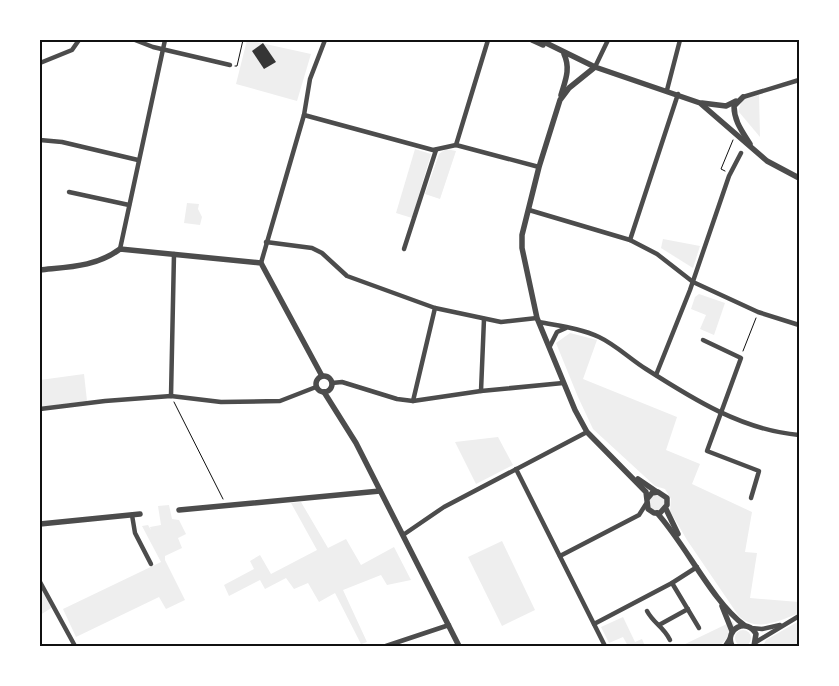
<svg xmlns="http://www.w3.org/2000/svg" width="839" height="686" font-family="'Open Sans',sans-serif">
<rect width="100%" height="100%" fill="#fff"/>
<g fill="#eee">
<path d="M247,40L311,54L297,101L236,84Z"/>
<path d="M759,95L760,137L739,112C739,100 748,95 759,95Z"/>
<path d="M415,149L431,154L412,218L396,213Z"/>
<path d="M446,149L456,151L440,199L425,194L439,154Z"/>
<path d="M187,203L199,204L198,209L202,217L200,225L184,223Z"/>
<path d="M663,239L700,246L693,268L661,248Z"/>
<path d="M699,294L725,303L714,335L700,329L706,315L691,309L695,297Z"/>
<path d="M570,333L597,340L583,379L677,417L666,450L700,464L692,484L752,512L745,552L757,553L750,598L799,602L797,614C778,621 755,633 738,615L687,540L670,511L671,499L665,489L655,486L593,429L578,397L556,343Z"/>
<path d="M84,374L87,401L40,407V380Z"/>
<path d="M498,437L513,465L476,484L455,442Z"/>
<circle cx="657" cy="503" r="8"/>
<path d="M301,502L328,548L346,539L361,565L394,547L411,580L387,585L381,575L343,590L367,642L361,644L335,593L319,602L308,583L294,589L286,578L265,589L260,580L229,596L224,585L254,569L250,561L260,555L271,574L317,550L291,503Z"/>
<path d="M169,505L172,519L179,520L186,534L178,538L182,548L165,556V560L185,600L166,609L159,597L76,637L63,609L161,562L142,526L148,525L151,530L150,527L161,525L158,506Z"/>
<path d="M502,541L535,610L502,626L468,557Z"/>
<path d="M40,585L53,607L40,615Z"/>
<path d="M623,617L635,642L642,639L645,646H628L623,637L609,643L601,627Z"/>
<path d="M733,621L735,629L720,646H681Z"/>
<path d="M799,621V646H763L766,640Z"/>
<circle cx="743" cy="638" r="8"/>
</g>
<path fill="#353535" d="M263,43L276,62L264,69L252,51Z"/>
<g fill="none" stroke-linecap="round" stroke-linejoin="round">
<g stroke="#111" stroke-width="1">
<path d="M235,66H237L243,40"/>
<path d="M725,171L721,169L733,140"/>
<path d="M743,351L756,318"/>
<path d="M174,402L223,499"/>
</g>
<g stroke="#4c4c4c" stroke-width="4.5">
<path d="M135,40L153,47L230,65"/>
<path d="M40,63L72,50L79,40"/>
<path d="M595,67L608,40"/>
<path d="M667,90L680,40"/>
<path d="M743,97L799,80"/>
<path d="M304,115L433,150L456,145L539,167"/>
<path d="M40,140L62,142L138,160"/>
<path d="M456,145L488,40"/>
<path d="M69,192L129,205"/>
<path d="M529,210L630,240L657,254L693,282L758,312L799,325"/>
<path d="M630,240L678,94"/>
<path d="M266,242L312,248L322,253L347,276L435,308L501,322L537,318"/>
<path d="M120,249L165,40"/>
<path d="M404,249L436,150"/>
<path d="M261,263L304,115L310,79L325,40"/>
<path d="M539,322C559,326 580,328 599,337C616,345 630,359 646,369C693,399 742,430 799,435"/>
<path d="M703,340L741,358L707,451L759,471L751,498"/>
<path d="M550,346L557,332L566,328"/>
<path d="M656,375L690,290L729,176L741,153"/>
<path d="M332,383L342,382L397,399L413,401L481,391L563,383"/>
<path d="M481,391L484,319"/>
<path d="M171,396L174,254"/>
<path d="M413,401L435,308"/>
<path d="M40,409L105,401L171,396L221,402L280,401L316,387"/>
<path d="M516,469L605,646"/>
<path d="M132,515L135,533L151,564"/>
<path d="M403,535L444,507L587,432"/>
<path d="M560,556L639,515L646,504"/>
<path d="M40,582L75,646"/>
<path d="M672,583L699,628"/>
<path d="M647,611C654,624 663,626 670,640"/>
<path d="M594,624L672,583L697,567"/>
<path d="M659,625L688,609"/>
<path d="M751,628L762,629L780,625"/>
<path d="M756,642L799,616"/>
<path d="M386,646L449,625"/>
<path d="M725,646L730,638"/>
</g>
<g stroke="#4c4c4c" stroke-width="5.5">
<path d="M532,40L543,45"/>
<path d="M540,40L595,67L700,103L767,161L799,178"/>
<path d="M595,67L569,88L560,100L539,167L522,235V248L537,318L575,410L587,432L646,492L648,509L654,513H660L667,505V498L658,492L652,493L647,499"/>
<path d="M561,95C565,81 571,69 564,54"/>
<path d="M743,97L734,106C734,121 742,131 750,144"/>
<path d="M702,103L726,106L736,101"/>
<path d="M40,270C68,267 96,267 120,249L261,263L322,376"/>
<circle cx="324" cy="384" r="8"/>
<path d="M324,392L356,443L459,646"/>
<path d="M638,479L657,492"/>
<path d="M666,509L678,534"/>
<path d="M179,510L380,491"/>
<path d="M657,513C686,545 712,601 744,625"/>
<path d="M40,524L140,514"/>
<path d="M722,606L732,631"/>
<path d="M732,646C724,629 747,617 756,634L754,646"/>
</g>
</g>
<rect width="839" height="686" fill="none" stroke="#ffffff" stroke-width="82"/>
<rect x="41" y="41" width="757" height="604" fill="none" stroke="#111" stroke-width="2"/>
</svg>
